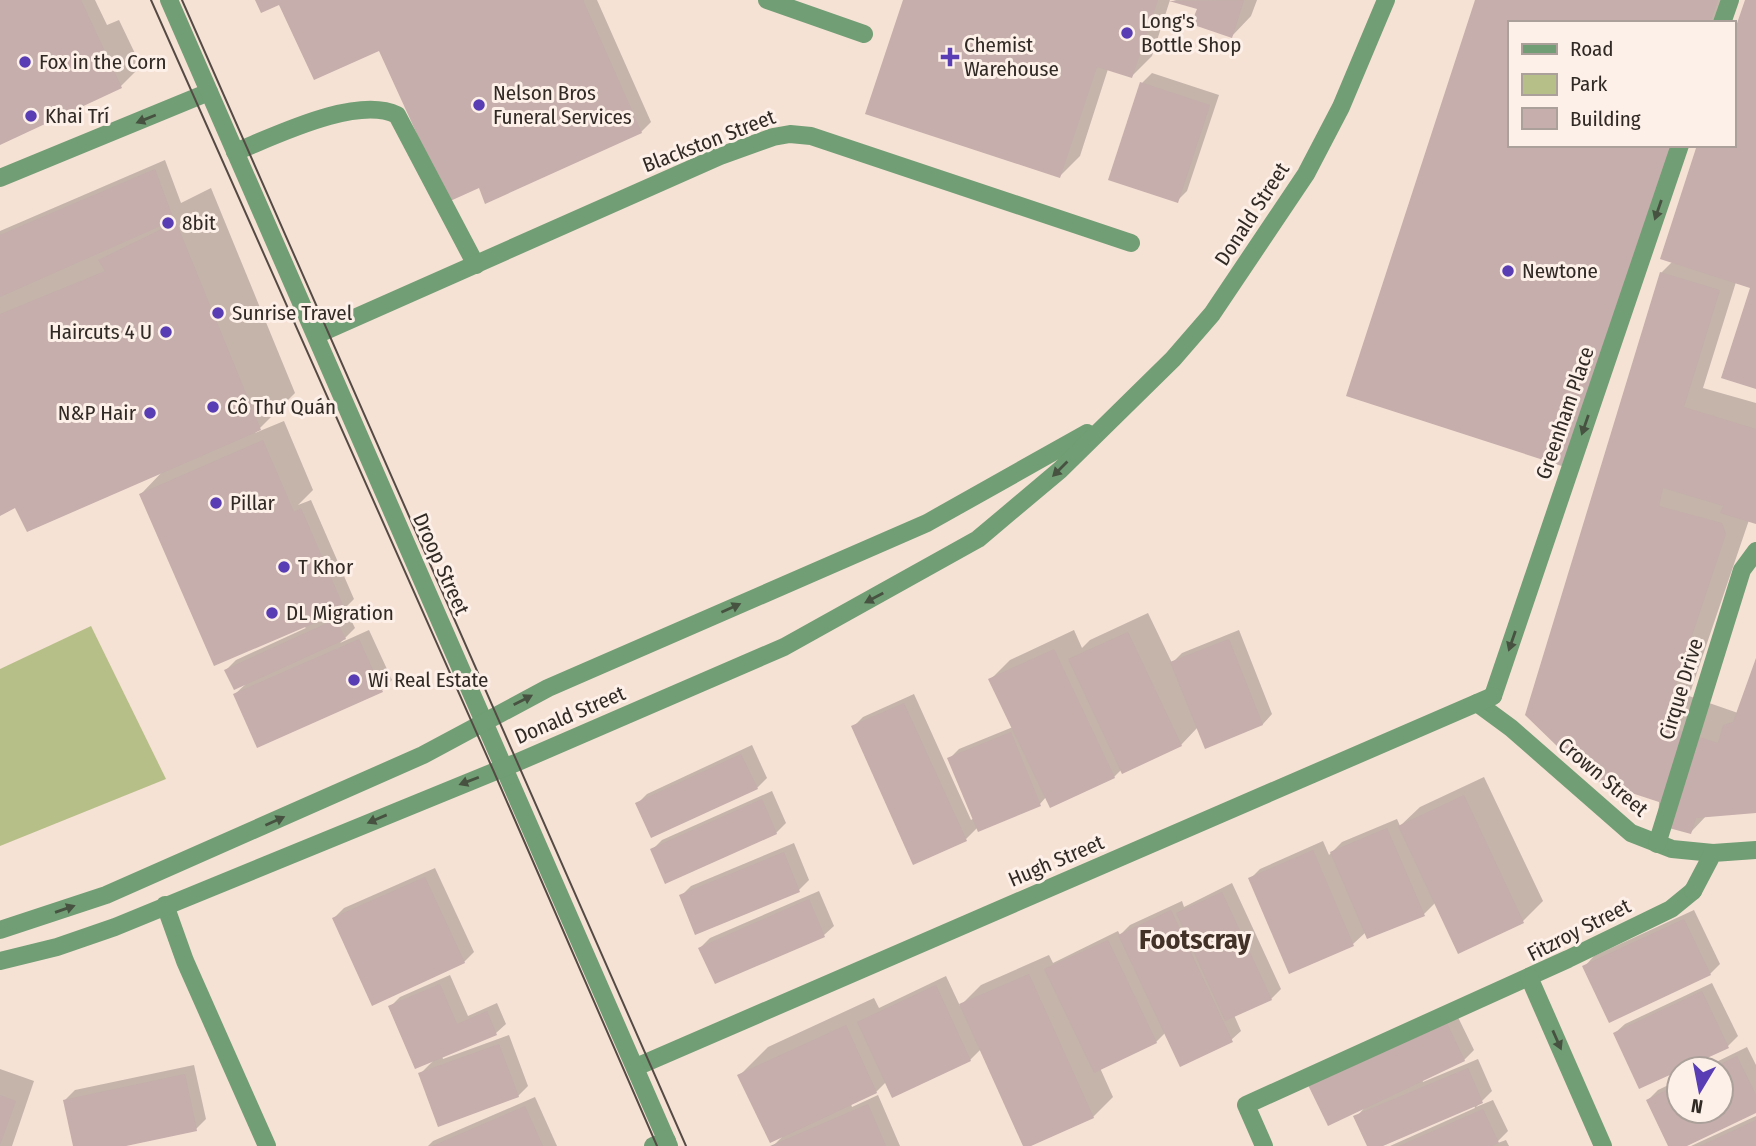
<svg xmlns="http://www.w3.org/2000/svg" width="1756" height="1146" font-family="'Fira Sans Condensed',sans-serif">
<rect width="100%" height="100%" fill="#f6e1d5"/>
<path fill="#b7bf88" d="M91,626L166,779L0,846V669Z"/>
<g fill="#0003">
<path d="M0,0H95L107,25L119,20L141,66L121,86L0,143Z"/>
<path d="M286,0H597L651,122L641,132L479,186L380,49Z"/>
<path d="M905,0H1170L1152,56L1132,76L1108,69L1080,156L1060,176Z"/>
<path d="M1173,0H1257L1251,16L1232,36L1199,8Z"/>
<path d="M1477,0H1723L1716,23H1509V145H1676L1575,455Z"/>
<path d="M1746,0H1756V388L1754,282H1736L1703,388L1756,403V522L1749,520L1689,696L1738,713L1756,662V812L1707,815L1691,832L1661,801L1593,779L1661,273L1672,262L1733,145Z"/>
<path d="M1152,73L1219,95L1187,191L1177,201L1142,83Z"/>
<path d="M165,160L181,203L211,188L295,393L255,433L284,421L313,490L298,505L311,500L354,599L345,608L355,628L340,643L369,630L392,680L382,690L235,694L248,682L226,670L236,660L306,628L141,494L164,470L16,506L0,514V231Z"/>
<path d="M1148,613L1172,663L1182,653L1239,630L1272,714L1263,724L1206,746L1198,727L1181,745L1122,769L1114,777L1046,797L1040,804L978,827L966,839L853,727L863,717L914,694L971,820L974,818L949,759L959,749L1013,727L990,680L1010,660L1074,630L1082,648L1090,640Z"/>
<path d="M752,745L767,778L757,788L637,804L647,794Z"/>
<path d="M1484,777L1543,901L1523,921L1459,951L1436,902L1424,914L1366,932L1353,944L1290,972L1250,879L1260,869L1323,841L1329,855L1342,842L1397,819L1400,826L1420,807Z"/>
<path d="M772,791L786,823L776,833L652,850L662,840Z"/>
<path d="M794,843L809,880L799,890L681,896L691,886Z"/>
<path d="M435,868L474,952L464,962L334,918L344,908Z"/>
<path d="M1232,883L1281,989L1271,999L1234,1015L1241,1031L1231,1040L1166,1032L1156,1042L1100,1068L1113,1097L1093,1117L1026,1146L981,1049L970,1060L887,1081L876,1092L851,1104L852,1107L878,1095L900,1146H773L784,1135L740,1075L768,1047L874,998L879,1008L946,976L960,1006L981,985L1049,955L1053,963L1118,931L1120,935L1130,925L1182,901L1184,907Z"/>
<path d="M819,891L834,926L824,935L700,948L710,938Z"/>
<path d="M1694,910L1720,964L1710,974L1585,966L1594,956Z"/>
<path d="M450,975L468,1016L497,1003L506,1024L496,1033L442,1056L443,1059L509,1035L528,1086L518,1096L420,1074L434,1060L390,1007L400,997Z"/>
<path d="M1712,983L1738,1036L1728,1046L1615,1033L1625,1024Z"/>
<path d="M1455,1011L1474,1050L1464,1060L1422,1079L1423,1082L1478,1059L1492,1091L1476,1107L1493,1100L1508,1131L1495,1144L1506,1140L1509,1146H1390L1475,1108L1474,1105L1379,1146H1368L1356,1117Z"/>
<path d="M1747,1047L1756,1065V1111L1683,1146H1670L1648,1100L1658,1090L1679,1080V1111H1721V1069H1702Z"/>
<path d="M194,1065L206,1119L196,1129L117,1146H75L65,1100L75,1090Z"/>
<path d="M0,1069L34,1081L12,1146H0Z"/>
<path d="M535,1097L557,1146H428L433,1141Z"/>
<path d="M1756,1116V1146H1691Z"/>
</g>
<g fill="#c5aeab">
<path d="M0,0H81L122,88L0,145Z"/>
<path d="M255,0H583L642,133L485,204L479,188L448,202L379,51L314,80L279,5L261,13Z"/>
<path d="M903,0H1158L1132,78L1097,67L1060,178L865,114Z"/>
<path d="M1244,0L1232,38L1191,24L1197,9L1169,1Z"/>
<path d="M1475,0H1718L1710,23H1509V145H1670L1565,467L1346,396Z"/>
<path d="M1745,0H1756V389L1721,378L1750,288L1660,259L1697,145H1733V35Z"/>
<path d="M1140,82L1210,105L1178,203L1108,180Z"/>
<path d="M155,169L174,220L0,297V235Z"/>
<path d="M176,222L261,430L27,532L15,508L0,516V314L105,271L98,260Z"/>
<path d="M1660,272L1720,290L1684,407L1756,429V524L1720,513L1723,506L1663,488L1659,506L1722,523L1726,534L1662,725L1718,743L1723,725L1733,722L1756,658V813L1696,818L1691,834L1658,825L1659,802L1592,780L1525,715Z"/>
<path d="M263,440L294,512L301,508L345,610L214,666L139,494Z"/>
<path d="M336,619L346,639L234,690L224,670Z"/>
<path d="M1128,632L1182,746L1122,774L1068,659Z"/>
<path d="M359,639L383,692L257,748L233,694Z"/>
<path d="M1229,639L1263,725L1205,749L1170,662Z"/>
<path d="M1054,649L1115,778L1050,808L988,679Z"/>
<path d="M904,703L967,841L913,865L851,726Z"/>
<path d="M1011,732L1041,806L978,832L947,758Z"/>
<path d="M741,754L758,789L651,838L635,803Z"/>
<path d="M1464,795L1524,923L1458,954L1398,826Z"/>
<path d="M762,799L777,834L665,884L650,849Z"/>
<path d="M1387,828L1425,916L1367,939L1330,852Z"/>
<path d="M1313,850L1354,946L1289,974L1248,878Z"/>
<path d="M784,852L800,892L695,935L679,895Z"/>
<path d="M425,877L465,963L372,1006L332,918Z"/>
<path d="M1222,892L1272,1000L1225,1021L1176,913Z"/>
<path d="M809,899L825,937L715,984L698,948Z"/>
<path d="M1171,910L1233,1042L1180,1067L1118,935Z"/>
<path d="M1684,919L1711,975L1609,1023L1582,966Z"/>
<path d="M1108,940L1157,1043L1094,1073L1044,969Z"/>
<path d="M1029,974L1094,1118L1031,1146H1023L959,1004Z"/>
<path d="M440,984L457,1024L487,1011L497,1035L415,1069L388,1006Z"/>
<path d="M936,985L971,1061L892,1098L857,1022Z"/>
<path d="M1702,991L1729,1048L1639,1089L1613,1033Z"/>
<path d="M1445,1019L1465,1061L1328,1126L1308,1085Z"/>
<path d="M846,1025L877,1093L770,1143L737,1075Z"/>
<path d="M499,1044L519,1097L438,1127L418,1073Z"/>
<path d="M1737,1056L1756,1095V1113L1687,1146H1668L1646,1100L1679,1084V1111H1721V1069H1710Z"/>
<path d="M1468,1068L1483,1103L1383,1146H1367L1353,1116Z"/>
<path d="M185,1074L197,1131L126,1146H73L63,1100Z"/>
<path d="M0,1095L16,1101L0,1145Z"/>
<path d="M868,1104L886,1146H770Z"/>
<path d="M525,1106L543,1146H432Z"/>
<path d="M1483,1109L1499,1143L1492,1146H1399Z"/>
<path d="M1756,1120V1146H1700Z"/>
</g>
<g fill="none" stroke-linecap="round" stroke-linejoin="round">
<g stroke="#719e74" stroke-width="18">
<path d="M767,0L864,34"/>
<path d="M1722,23L1730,0"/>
<path d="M235,152C275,136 357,95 397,115L476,265"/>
<path d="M1493,696L1680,145"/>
<path d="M1477,703L1511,728L1631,833L1672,849L1713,853"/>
<path d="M1657,844L1742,570L1756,551"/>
<path d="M165,905L185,961L267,1146"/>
<path d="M653,1146L667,1141"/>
<path d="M1264,1146L1246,1105L1568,959L1671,909L1693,891"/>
</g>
<g stroke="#719e74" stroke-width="18">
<path d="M0,178L209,92"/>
<path d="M316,335L720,156L773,137L790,134L811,136L1131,243"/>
<path d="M1693,891L1713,853L1756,850"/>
<path d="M1529,977L1603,1146"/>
<path d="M636,1067L1493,696"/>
</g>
<g stroke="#719e74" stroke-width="18">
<path d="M169,0L669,1146"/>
<path d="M0,930L106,895L423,755L548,688L927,523L1087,433"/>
<path d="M0,961L57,947L115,927L518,762L784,647L978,539L1060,470L1173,359L1212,314L1306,174L1341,107L1386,0"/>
</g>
<g stroke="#554b45" stroke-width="2">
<path d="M151,0L494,772L657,1146"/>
<path d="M182,0L686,1146"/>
</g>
</g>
<defs><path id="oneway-solid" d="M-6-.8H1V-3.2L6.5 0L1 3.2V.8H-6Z" transform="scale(1.75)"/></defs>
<g fill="#475240">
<use href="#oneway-solid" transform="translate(146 119) rotate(158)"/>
<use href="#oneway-solid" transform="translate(1658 210) rotate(109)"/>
<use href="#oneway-solid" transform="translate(1585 425) rotate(109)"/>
<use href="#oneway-solid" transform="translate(1060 469) rotate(135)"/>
<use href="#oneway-solid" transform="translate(874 598) rotate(152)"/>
<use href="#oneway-solid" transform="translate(731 608) rotate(-24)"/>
<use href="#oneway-solid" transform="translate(1512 641) rotate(109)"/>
<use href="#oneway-solid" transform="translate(523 700) rotate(-27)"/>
<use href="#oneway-solid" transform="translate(469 781) rotate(159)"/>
<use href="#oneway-solid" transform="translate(377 819) rotate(157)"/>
<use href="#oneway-solid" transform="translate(275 821) rotate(-24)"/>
<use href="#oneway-solid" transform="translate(65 909) rotate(-19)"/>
<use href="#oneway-solid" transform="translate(1557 1040) rotate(66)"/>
</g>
<g fill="#583db5" stroke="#fdf0e9" stroke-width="2.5">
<circle cx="1127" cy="33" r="7"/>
<path d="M946.5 46.5h7v7h7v7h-7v7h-7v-7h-7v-7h7z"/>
<circle cx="25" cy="62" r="7"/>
<circle cx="479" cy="105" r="7"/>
<circle cx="31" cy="116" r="7"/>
<circle cx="168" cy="223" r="7"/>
<circle cx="1508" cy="271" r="7"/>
<circle cx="218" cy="313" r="7"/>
<circle cx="166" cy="332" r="7"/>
<circle cx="213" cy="407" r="7"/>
<circle cx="150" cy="413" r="7"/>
<circle cx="216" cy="503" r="7"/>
<circle cx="284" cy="567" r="7"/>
<circle cx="272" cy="613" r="7"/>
<circle cx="354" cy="680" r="7"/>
</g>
<g text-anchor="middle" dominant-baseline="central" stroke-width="6" stroke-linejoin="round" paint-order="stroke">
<g font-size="21" fill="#302924" stroke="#fdf0e9" text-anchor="start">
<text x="1141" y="21">Long's<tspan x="1141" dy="24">Bottle Shop</tspan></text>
<text x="964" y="45">Chemist<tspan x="964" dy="24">Warehouse</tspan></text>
<text x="39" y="62">Fox in the Corn</text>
<text x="493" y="93">Nelson Bros<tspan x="493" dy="24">Funeral Services</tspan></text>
<text x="45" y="116">Khai Trí</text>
<text x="182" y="223">8bit</text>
<text x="1522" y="271">Newtone</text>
<text x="232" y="313">Sunrise Travel</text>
<text x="152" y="332" text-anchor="end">Haircuts 4 U</text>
<text x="227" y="407">Cô Thư Quán</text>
<text x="136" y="413" text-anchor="end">N&amp;P Hair</text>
<text x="230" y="503">Pillar</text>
<text x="298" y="567">T Khor</text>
<text x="286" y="613">DL Migration</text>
<text x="368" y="680">Wi Real Estate</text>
</g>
<g font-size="21" fill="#302924" stroke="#fdf0e9">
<text transform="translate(709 141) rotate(-21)">Blackston Street</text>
<text transform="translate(1252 214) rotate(-57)">Donald Street</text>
<text transform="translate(1565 413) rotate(-71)">Greenham Place</text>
<text transform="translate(441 564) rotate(66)">Droop Street</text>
<text transform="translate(1681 689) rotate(-73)">Cirque Drive</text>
<text transform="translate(570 715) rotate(-23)">Donald Street</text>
<text transform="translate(1603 777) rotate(40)">Crown Street</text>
<text transform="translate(1056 861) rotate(-23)">Hugh Street</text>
<text transform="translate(1579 930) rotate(-27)">Fitzroy Street</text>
</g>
<g font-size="28" font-weight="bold" fill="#423228" stroke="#fdf0e9">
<text x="1195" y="939">Footscray</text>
</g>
</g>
<rect x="1508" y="21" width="228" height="126" fill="#fdf0e9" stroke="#aba09a" stroke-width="2"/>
<rect x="1522" y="44" width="35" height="10" fill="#719e74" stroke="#aba09a" stroke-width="2"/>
<text x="1570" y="56" font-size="21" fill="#302924">Road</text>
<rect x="1522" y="74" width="35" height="21" fill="#b7bf88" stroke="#aba09a" stroke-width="2"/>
<text x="1570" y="91" font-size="21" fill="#302924">Park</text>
<rect x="1522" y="108" width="35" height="21" fill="#c5aeab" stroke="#aba09a" stroke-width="2"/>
<text x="1570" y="126" font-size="21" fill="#302924">Building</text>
<g transform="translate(1700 1090) rotate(190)"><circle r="33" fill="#fdf0e9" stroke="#aba09a" stroke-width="2"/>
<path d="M0-5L12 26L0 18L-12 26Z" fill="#583db5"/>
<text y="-10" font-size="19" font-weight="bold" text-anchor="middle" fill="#302924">N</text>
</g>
</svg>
